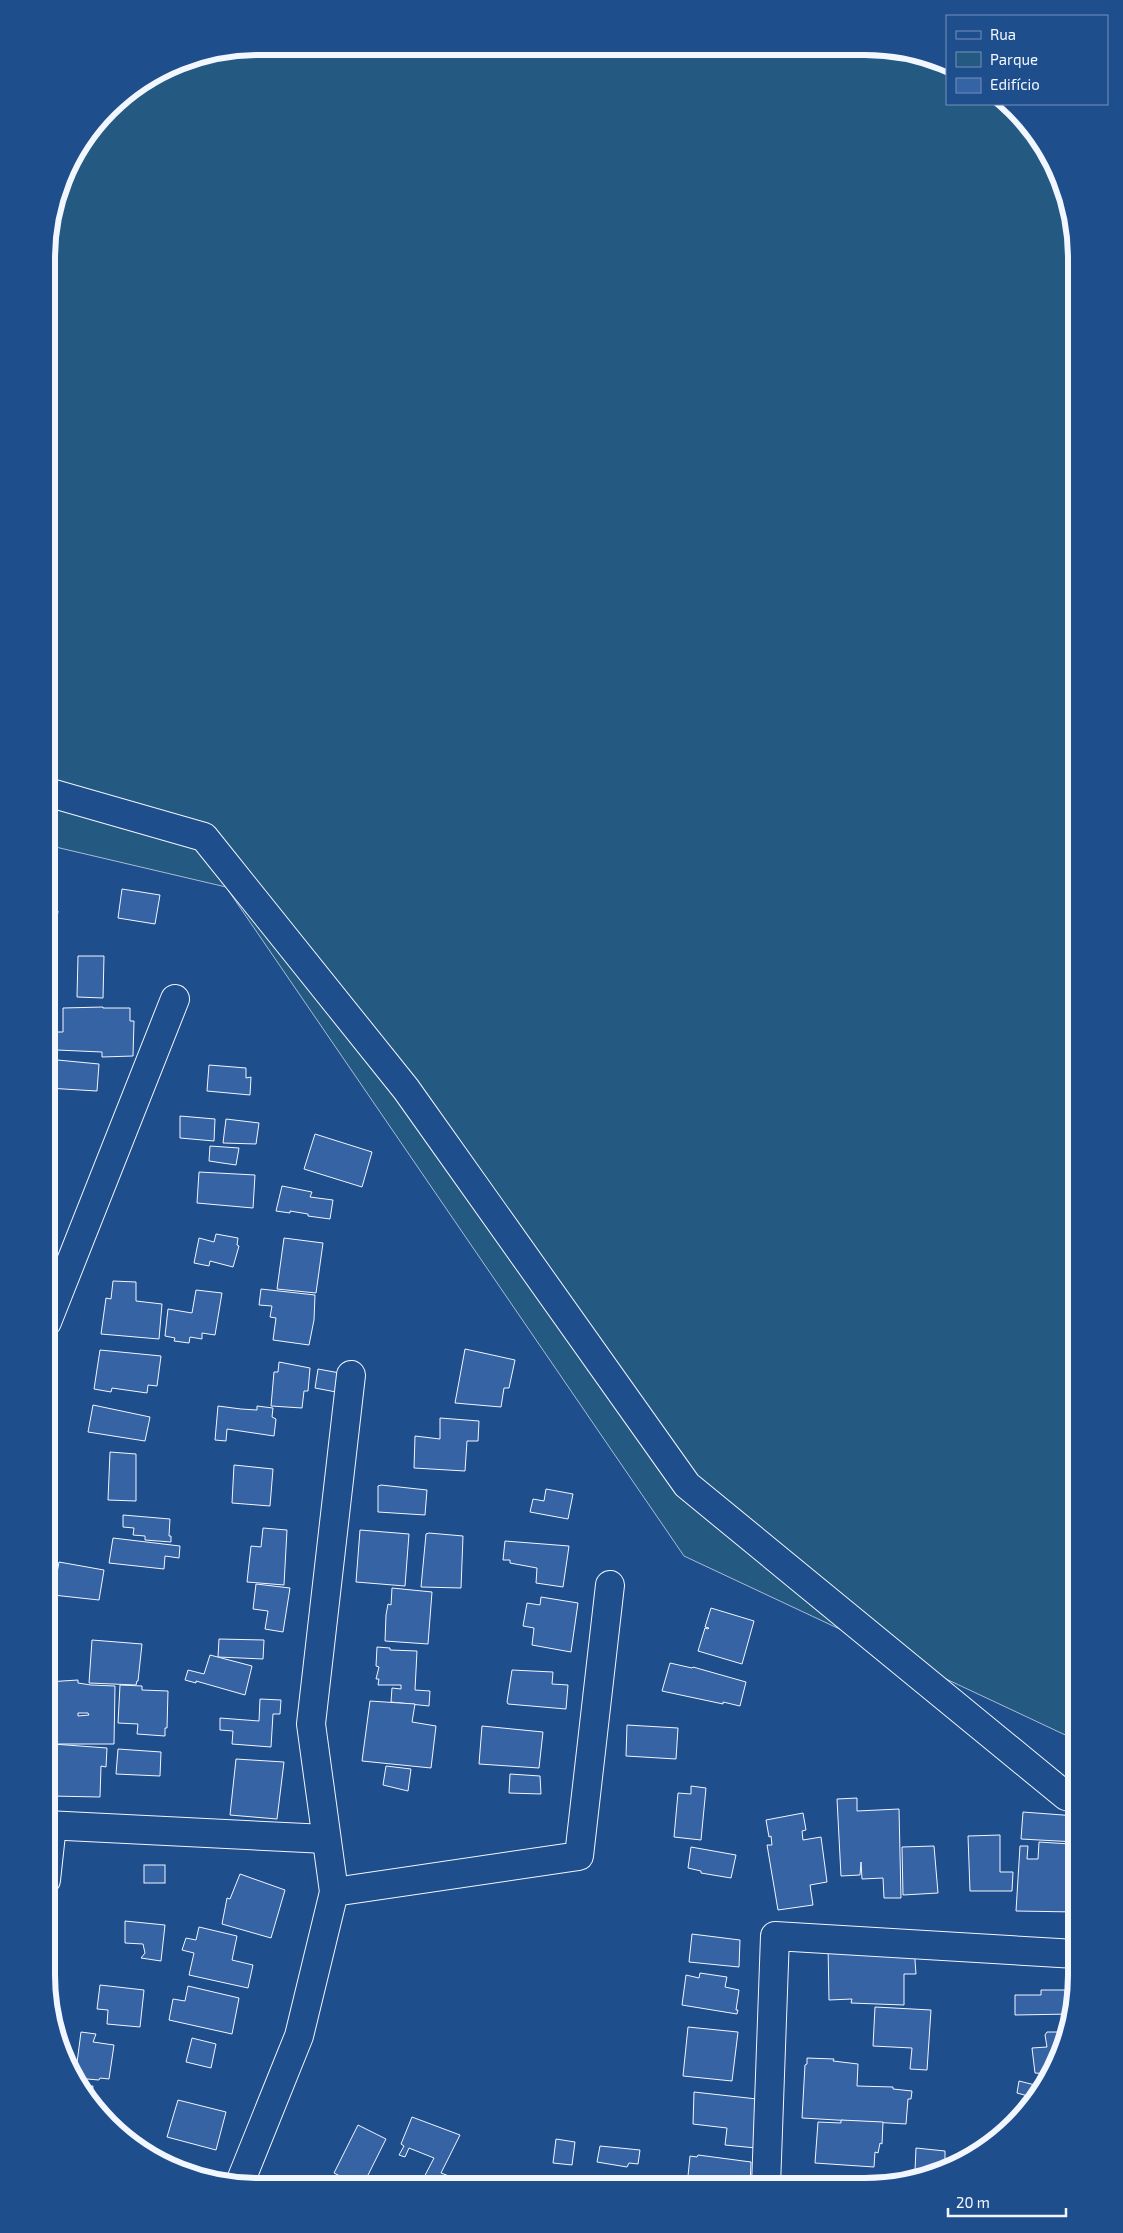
<svg xmlns="http://www.w3.org/2000/svg" width="1123" height="2233" font-family="'Exo 2',sans-serif">
<rect width="100%" height="100%" fill="#1f4e8c"/>
<path fill="#245a82" stroke="#a8bbd7" d="M258,46L906,50L947,64V104H1009L1041,140L1066,190L1077,258L1076,1740L684,1556L226,887L47,845L48,230L68,164L118,99L177,62Z"/>
<g fill="#3563a3" stroke="#f2f6ff" fill-rule="evenodd">
<path d="M47,858H50L47,879Z"/>
<path d="M122,889L160,895L155,924L118,918Z"/>
<path d="M47,897L55,898L53,910L58,911L56,925L47,922Z"/>
<path d="M78,956H104L103,998L77,997Z"/>
<path d="M103,1007V1008H130V1021H134L133,1056L102,1057V1052L57,1050V1032H63V1008Z"/>
<path d="M47,1059L99,1064L97,1091L47,1088Z"/>
<path d="M209,1065L246,1068V1078L251,1077L250,1095L207,1091Z"/>
<path d="M48,1113L50,1142L47,1146V1114Z"/>
<path d="M180,1116L215,1119L214,1141L180,1138Z"/>
<path d="M226,1119L259,1123L256,1144L223,1143Z"/>
<path d="M315,1134L372,1152L362,1187L304,1169Z"/>
<path d="M210,1146L239,1148L236,1165L209,1161Z"/>
<path d="M199,1172L255,1175L253,1208L197,1203Z"/>
<path d="M282,1186L312,1192L310,1197L333,1200L330,1219L308,1216V1214L290,1211V1213L276,1211Z"/>
<path d="M216,1234L238,1238L237,1245L239,1246L233,1267L210,1261L209,1266L194,1263L199,1238L214,1242Z"/>
<path d="M284,1238L323,1243L316,1293L277,1289Z"/>
<path d="M113,1281L136,1282V1301L162,1304L159,1339L101,1334L106,1298L111,1299Z"/>
<path d="M261,1289L315,1295L314,1320L309,1345L273,1340L276,1318L270,1317L272,1306L259,1305Z"/>
<path d="M196,1290L222,1293L215,1335L202,1333V1339L190,1337L189,1343L174,1341L175,1338L165,1336L168,1309L192,1313Z"/>
<path d="M465,1349L515,1360L509,1388H504L501,1407L455,1403Z"/>
<path d="M100,1350L161,1356L157,1386L148,1385L147,1393L112,1388L111,1392L94,1389Z"/>
<path d="M279,1362L310,1368L308,1391H304L302,1408L271,1406L274,1372H278Z"/>
<path d="M318,1369L340,1373L336,1392L315,1388Z"/>
<path d="M93,1405L150,1417L145,1441L88,1432Z"/>
<path d="M218,1406L241,1409L257,1410V1406L273,1408L272,1417L276,1419L274,1436L227,1429L226,1441L215,1440Z"/>
<path d="M440,1418L479,1421L478,1441H467L465,1471L414,1468L415,1436L440,1439Z"/>
<path d="M110,1452L136,1454V1501L108,1500Z"/>
<path d="M234,1465L273,1469L270,1506L232,1503Z"/>
<path d="M381,1485L427,1490L425,1515L378,1512V1486Z"/>
<path d="M546,1489L573,1494L568,1519L530,1512L533,1499L544,1501Z"/>
<path d="M123,1515L170,1519L169,1536H171V1542L145,1540V1536L133,1535L134,1528L123,1527Z"/>
<path d="M263,1528L287,1530L284,1585L247,1582L251,1546L261,1547Z"/>
<path d="M360,1530L409,1534L405,1586L356,1582Z"/>
<path d="M429,1533L463,1536L461,1588L421,1587L426,1534Z"/>
<path d="M113,1538L180,1546L179,1558L165,1556L164,1569L109,1563Z"/>
<path d="M505,1541L569,1546L563,1587L536,1583L537,1568L510,1563V1560H503Z"/>
<path d="M59,1562L104,1570L99,1600L53,1595Z"/>
<path d="M256,1584L290,1588L283,1632L265,1629L268,1611L253,1609Z"/>
<path d="M392,1588L432,1592L428,1644L385,1641L386,1615L388,1604L391,1605Z"/>
<path d="M541,1597L578,1603L571,1652L532,1645L534,1628L523,1626L527,1603L540,1605Z"/>
<path d="M711,1608L754,1621L742,1664L698,1651L705,1628L708,1629L709,1628L705,1627Z"/>
<path d="M219,1639L264,1640L263,1659L218,1657Z"/>
<path d="M92,1640L142,1644L138,1681H137L136,1685L89,1683Z"/>
<path d="M377,1647L390,1648V1650L417,1651L415,1690L430,1691L429,1706L391,1702L392,1688L401,1689V1685H378L379,1679H376L379,1667L376,1666Z"/>
<path d="M210,1655L252,1666L245,1695L196,1681V1683L185,1680L188,1670L204,1674Z"/>
<path d="M670,1663L692,1668L693,1667L746,1682L740,1706L723,1702V1704L662,1691Z"/>
<path d="M512,1670L553,1672L552,1684L568,1685L566,1709L508,1704L507,1702Z"/>
<path d="M78,1680V1683L91,1685L115,1686L114,1744H46L47,1682ZM78,1713H88L89,1715L78,1716Z"/>
<path d="M120,1685L142,1686V1690L168,1691L167,1728H165V1736L137,1734L138,1724L118,1723Z"/>
<path d="M260,1699L281,1700L280,1714H273L271,1747L232,1744L233,1731L220,1730V1718L259,1721Z"/>
<path d="M370,1701L415,1704L412,1722L436,1726L431,1768L362,1761Z"/>
<path d="M627,1725L678,1728L676,1759L626,1756Z"/>
<path d="M482,1726L543,1732L539,1768L479,1764Z"/>
<path d="M53,1744L107,1748L106,1767L101,1766L100,1797L51,1796Z"/>
<path d="M118,1749L161,1752L160,1776L116,1774Z"/>
<path d="M236,1759L284,1762L277,1819L230,1815Z"/>
<path d="M386,1766L411,1769L408,1791L383,1785Z"/>
<path d="M510,1774L540,1776L541,1794L509,1793Z"/>
<path d="M691,1786L706,1788L701,1840L674,1837L678,1793L691,1794Z"/>
<path d="M857,1798V1811L899,1809L901,1898H884L883,1878L862,1879L861,1862L860,1875L841,1876L837,1799Z"/>
<path d="M1023,1812L1076,1816V1842L1021,1839Z"/>
<path d="M803,1813L806,1830L802,1831L803,1840L821,1837L827,1882L810,1885L813,1905L778,1910L767,1845H772L771,1836L769,1837L766,1820Z"/>
<path d="M1000,1835V1872H1013L1012,1891H970L968,1836Z"/>
<path d="M1039,1842L1070,1844L1072,1856L1070,1885L1076,1886V1912L1016,1911L1020,1846H1028L1027,1859H1038Z"/>
<path d="M934,1846L938,1893L903,1895L902,1847Z"/>
<path d="M691,1847L736,1855L731,1878L701,1873V1871L688,1868Z"/>
<rect x="144" y="1865" width="21" height="18"/>
<path d="M240,1874L285,1890L271,1938L222,1924L227,1898L230,1899Z"/>
<path d="M125,1921L165,1925L161,1961L141,1958L145,1953L143,1944L125,1943Z"/>
<path d="M199,1927L237,1936L232,1960L253,1965L248,1988L189,1975L194,1953L182,1950L186,1938L196,1940Z"/>
<path d="M692,1934L740,1940L739,1967L689,1962Z"/>
<path d="M828,1945L914,1947L916,1974H904V2005L851,2003L852,1999L829,2000Z"/>
<path d="M700,1973L727,1977L725,1987L739,1990L736,2010H738L737,2014L682,2005L686,1975L699,1978Z"/>
<path d="M100,1985L144,1990L140,2027L107,2024L108,2010L97,2009Z"/>
<path d="M188,1986L239,1998L232,2034L169,2020L173,1999L185,2001Z"/>
<path d="M1041,1990H1065V1996L1075,1995L1071,2014L1015,2015V1995H1041Z"/>
<path d="M875,2007L931,2010L927,2070L910,2069L912,2048L873,2046Z"/>
<path d="M1066,2019H1069L1061,2056L1050,2074L1035,2073L1032,2048L1047,2047L1045,2035L1047,2032H1066Z"/>
<path d="M688,2027L738,2032L732,2081L683,2076Z"/>
<path d="M81,2032L96,2034L93,2042L114,2045L109,2079L100,2078L99,2080L75,2078Z"/>
<path d="M192,2038L216,2044L211,2068L186,2062Z"/>
<path d="M807,2058L834,2059L833,2061L858,2064L857,2086L893,2087V2089L912,2091L911,2099H908L906,2124L802,2118L805,2065L807,2064Z"/>
<path d="M1019,2081L1043,2087L1033,2104L1023,2113L1028,2096L1017,2093Z"/>
<path d="M80,2086H93L92,2098L85,2097Z"/>
<path d="M694,2092L757,2099L756,2148L725,2145L727,2128L693,2124Z"/>
<path d="M178,2100L226,2112L216,2150L167,2137Z"/>
<path d="M412,2117L460,2135L441,2173L457,2179L454,2184L451,2183L450,2186H447L437,2181L435,2185H420L434,2158L409,2148L405,2157L399,2155L404,2146L401,2144Z"/>
<path d="M841,2120L883,2122L882,2144L880,2143L878,2153L875,2152L874,2167L815,2163L818,2122L841,2123Z"/>
<path d="M358,2125L386,2139L363,2185H358L334,2173Z"/>
<path d="M556,2139L575,2142L572,2165L553,2163Z"/>
<path d="M600,2146L640,2150L638,2164L629,2163L627,2167L597,2162Z"/>
<path d="M916,2148L945,2151V2170L929,2176L930,2173L915,2171Z"/>
<path d="M698,2155L751,2162L750,2186H687L690,2156L697,2157Z"/>
</g>
<g fill="none" stroke-linecap="round" stroke-linejoin="round">
<defs>
<g id="street">
<path d="M47,792L204,837L406,1089L687,1485L1066,1796L1076,1799"/>
<path d="M47,1322L175,999"/>
<path d="M46,1825L326,1839"/>
<path d="M46,1880L52,1825"/>
<path d="M334,1892L579,1856L610,1585"/>
<path d="M239,2185L299,2036L334,1892L311,1724L351,1375"/>
<path d="M766,2186L775,1936L1076,1954"/>
</g>
</defs>
<use href="#street" stroke="#f2f6ff" stroke-width="30"/>
<use href="#street" stroke="#1f4e8c" stroke-width="28"/>
</g>
<path d="M0 0H1123V2233H0ZM258 55H865A203 203 0 0 1 1068 258V1975A203 203 0 0 1 865 2178H258A203 203 0 0 1 55 1975V258A203 203 0 0 1 258 55Z" fill="#1f4e8c" fill-rule="evenodd"/>
<path fill="none" stroke="#f2f6ff" stroke-width="6" d="M258 55H865A203 203 0 0 1 1068 258V1975A203 203 0 0 1 865 2178H258A203 203 0 0 1 55 1975V258A203 203 0 0 1 258 55Z"/>
<rect x="946" y="15" width="162" height="90" fill="#1f4e8c" stroke="#7391ba"/>
<rect x="956" y="31" width="25" height="8" fill="#1f4e8c" stroke="#7391ba"/>
<text x="990" y="40" font-size="15" fill="#f2f6ff">Rua</text>
<rect x="956" y="52" width="25" height="15" fill="#245a82" stroke="#7391ba"/>
<text x="990" y="65" font-size="15" fill="#f2f6ff">Parque</text>
<rect x="956" y="78" width="25" height="15" fill="#3563a3" stroke="#7391ba"/>
<text x="990" y="90" font-size="15" fill="#f2f6ff">Edifício</text>
<path d="M948 2208v8h118v-8" fill="none" stroke="#f2f6ff" stroke-width="2.5"/>
<text x="956" y="2208" font-size="15" fill="#f2f6ff" stroke="#1f4e8c" stroke-width="4" paint-order="stroke">20 m</text>
</svg>
